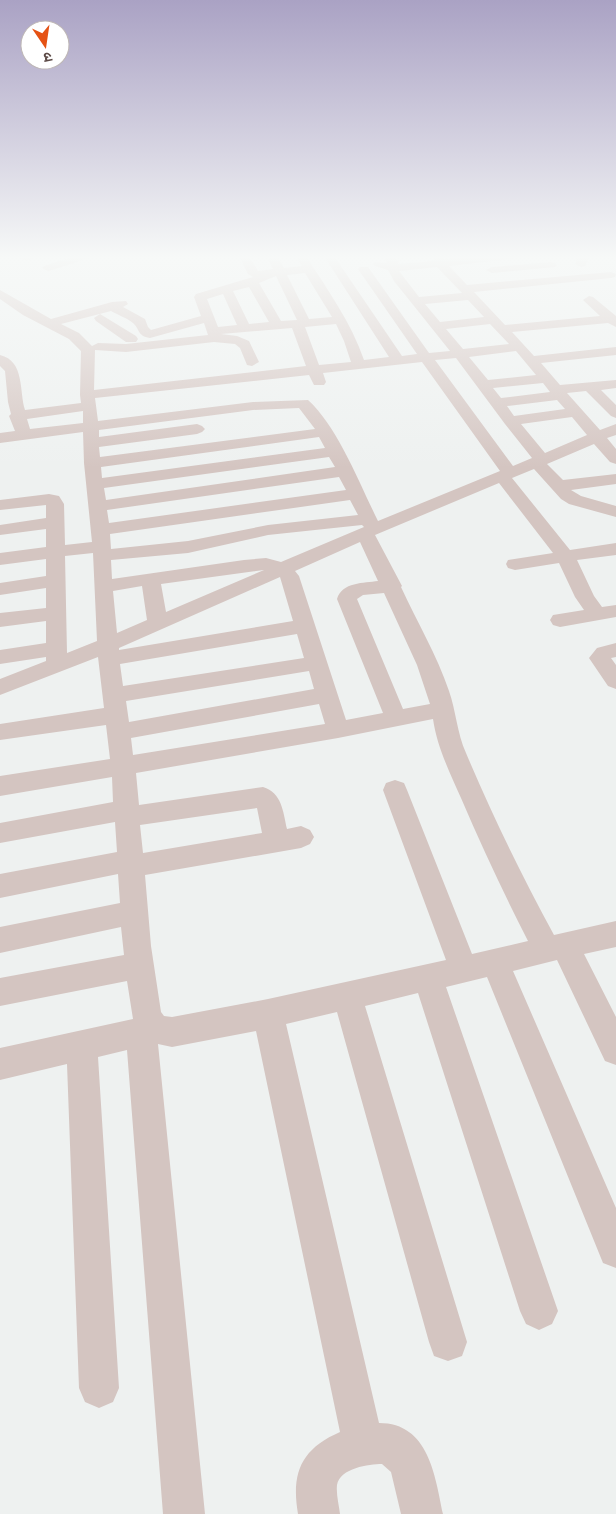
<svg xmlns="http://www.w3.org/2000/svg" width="616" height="1514" font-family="Roboto,'Noto Sans Devanagari',sans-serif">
<rect width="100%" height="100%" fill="#eef1f0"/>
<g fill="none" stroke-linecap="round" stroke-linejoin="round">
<g fill="#d4c5c1" fill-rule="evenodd">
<path d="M23,256H39L31,260H23L21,258Z"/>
<path d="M74,256H91L89,258L52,270L48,271L42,268L44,266Z"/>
<path d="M239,256H249L258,271L273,269L268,259L270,257H278L284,268L302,266L295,256H306C327,289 351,322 364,360L389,357L324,256H334L402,356L417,354L358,269L360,267H368L429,353L450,351L394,281L388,270L375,266L373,264L375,262L387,263L383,256H394L399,261L398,264L433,261L434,256H444V259L479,256H517L511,259L449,266L467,285L611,272L616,274L615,277L611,278L474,292L505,325L600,316L583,300L589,296L593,297L616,316V327L608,323L512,332L534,356L616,347V355L541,363L560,385L616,380V388L601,390L616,405V418L611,416L586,391L567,393L600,430L616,424V435L607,438L616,449V464L610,462L594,444L547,464L563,480L616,474V484L571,490L581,496L616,506V517L569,504L561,499L534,469L512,478L570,550L616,543V555L577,560L594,596L602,607L616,605V617L560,627L553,625L550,620L553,615L584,610L575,597L559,563L515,570L508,568L506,564L508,560L553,553L499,483L375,535L402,586L401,587C417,622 437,655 449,691C456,711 457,733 466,753C492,815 522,876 554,935L616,921V947L584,954L616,1017V1065L605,1061L557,960L513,971L616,1208V1268L603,1263L487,977L446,987L558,1311L552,1324L539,1330L526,1324L520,1311L418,993L365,1006L467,1342L462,1356L448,1361L434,1356L429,1342L337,1012L286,1024L379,1423C429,1423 435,1476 443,1514H401L391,1472L382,1464C369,1464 340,1468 337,1485C336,1494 339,1505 340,1514H298C291,1473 301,1449 340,1432L256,1031L172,1047L158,1044L205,1514H163L127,1050L98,1057L119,1388L113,1402L99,1408L85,1402L79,1388L67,1064L0,1080V1048L133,1019L127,981L0,1006V978L124,955L121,927L0,953V927L120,903L118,874L0,898V874L117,852L115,822L0,843V823L113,802L112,777L0,796V776L110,759L106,725L0,740V724L104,708L98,657L0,695V679L46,661V657L0,664V650L46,643V621L0,627V613L46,608V588L0,595V583L46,576V559L0,565V553L46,547V529L0,535V525L46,518V505L0,510V500L49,494L59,496L64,504L65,545L92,542L84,463L83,432L0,443V433L15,431L9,416L11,414L8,402L5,371L0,366V355C25,361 19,391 25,410L81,403L80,395L81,351L69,339L23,315L0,299V290L51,319L112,302L126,301L128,304L123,307L145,319L148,327L151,330L201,316L194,297L196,294L253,277L248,274ZM437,267L462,293L419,297L399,271ZM305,273L332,317L309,319L287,275ZM276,276L297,320L281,321L259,283ZM249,287L269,322L249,324L233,291ZM223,294L237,325L218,327L207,299ZM468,300L484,317L440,322L425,304ZM111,311C118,315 127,318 133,323C140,329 137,336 150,338L204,323L208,335L126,344L98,343L92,346L79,333L61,324ZM336,324L344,341L351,362L319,365L305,327ZM490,324L509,344L463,349L446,329ZM292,328L306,366L94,390L95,350L126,352L214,342L235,344L240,348L247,365L252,366L259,362L249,341L237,336L221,334ZM516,351L536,375L488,380L469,357ZM456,358L505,424L532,458L513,466L435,360ZM422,362L500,471L378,521C360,485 338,427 308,400L253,402L98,421L95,398L309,375L314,385H324L326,382L323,373ZM543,383L550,392L501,398L493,388ZM557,400L565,409L514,416L507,406ZM299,408L315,429L100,457L99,447L197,434L202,432L205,429L202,426L197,424L99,437V430L253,410ZM83,411V423L30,429L27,419ZM572,417L587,435L545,453L521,424ZM319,437L325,448L102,478L101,467ZM329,457L335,467L106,500L104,488ZM339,477L346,490L109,523L107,510ZM350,500L358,515L268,525L188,541L111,549L110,534ZM362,525L364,527L281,562L266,558L244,560L112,579L111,560L188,553L268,535ZM360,542L378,581C364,583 342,582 337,599L383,713L346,720L299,576L295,571ZM93,553L97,641L67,653L65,556ZM264,570L166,612L161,584ZM280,577L293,621L119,650V648ZM142,586L147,620L117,633L113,591ZM384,593L417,665L430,704L403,709L357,599L363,595ZM297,634L304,658L123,686L120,664ZM309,671L314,689L129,722L126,701ZM319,704L325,724L133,755L131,738ZM433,719C437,747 450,773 461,798C482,847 504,894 528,941L472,954L407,790L404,783L395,780L386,783L383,790L446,960L268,999L172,1017L164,1016L161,1012L151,946L145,875L301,848L310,844L314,837L310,830L301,826L287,829C283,811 282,793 263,787L139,805L136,773L338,738ZM257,808L262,833L143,853L140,825Z"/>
<path d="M579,256H590L585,266L581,267L575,264Z"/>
<path d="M551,262L555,263L557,265L555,267L492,273L486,270L492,267Z"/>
<path d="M100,314L136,336L138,339L136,342H126L96,321L94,318Z"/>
<path d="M616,643V657L611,658L616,665V689L608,686L589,658L597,648Z"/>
</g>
</g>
<linearGradient id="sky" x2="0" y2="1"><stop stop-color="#aaa2c4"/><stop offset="0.55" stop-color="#f7f9f8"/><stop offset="1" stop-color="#f7f9f8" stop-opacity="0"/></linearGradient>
<rect width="616" height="468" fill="url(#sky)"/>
<g transform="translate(45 45) rotate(167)"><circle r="24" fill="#ffffff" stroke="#beb7b5"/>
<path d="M0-4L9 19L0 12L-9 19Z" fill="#e55214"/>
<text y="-8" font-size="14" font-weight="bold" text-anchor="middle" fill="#5c4a46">उ</text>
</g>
</svg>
